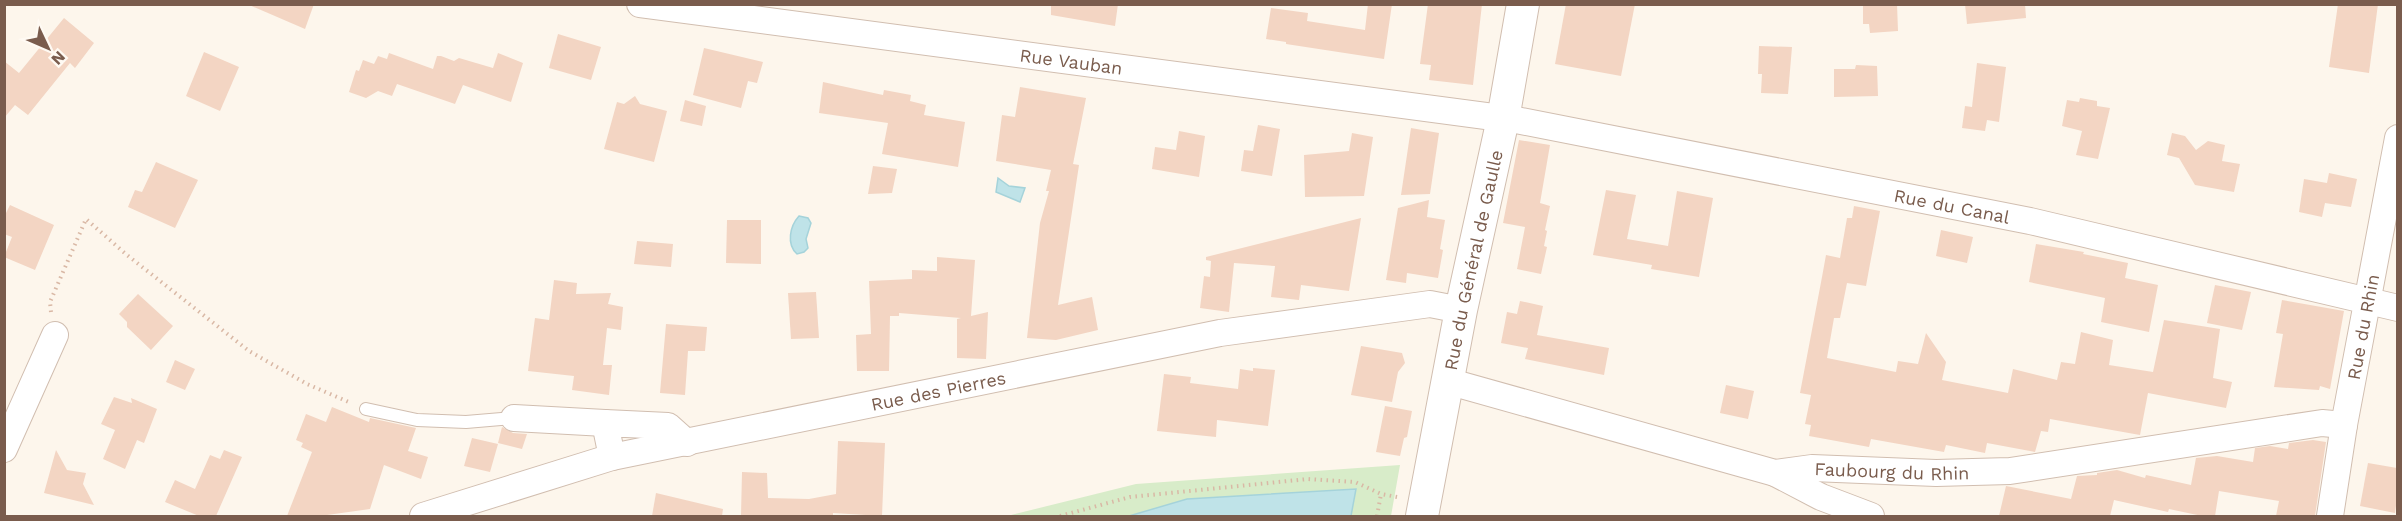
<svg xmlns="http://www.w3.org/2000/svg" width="2402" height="521" font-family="'Work Sans',sans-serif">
<rect width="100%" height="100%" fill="#fdf6ec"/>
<path fill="#d8ecc9" d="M1400,465L1391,516H1351L1356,489L1187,499L1129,516H1007L1136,484Z"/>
<g fill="#bfe3e8" stroke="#a5d3da" stroke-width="1.5">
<path d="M998,178L1009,186L1025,188L1020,202L996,192Z"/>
<path d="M799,216L808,218L811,223L806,239L808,248L804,252L797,254C786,244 790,226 799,216Z"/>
<path d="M1356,489L1351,516H1129L1187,499Z"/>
</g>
<g fill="#f3d5c3">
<path d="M247,4H314L305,29Z"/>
<path d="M1051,4H1118L1115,26L1051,15Z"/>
<path d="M1368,4H1392L1384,59L1286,44V42L1266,39L1271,8L1308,13L1307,21L1365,30Z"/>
<path d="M1428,4H1482L1473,85L1429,80L1431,65L1420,64Z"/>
<path d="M1566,4H1635L1621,76L1555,64Z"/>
<path d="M1872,4H1897L1898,31L1870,33L1869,24H1863V6Z"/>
<path d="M1965,4H2025L2026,18L1967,24Z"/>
<path d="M2338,4H2378L2369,73L2329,67Z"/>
<path d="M64,18L94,43L75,68L70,63L28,115L15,105L4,118V61L19,73Z"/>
<path d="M558,34L601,47L591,80L549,68Z"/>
<path d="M1759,46L1792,47L1788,94L1761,93L1762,74H1758Z"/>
<path d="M704,48L763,62L757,83L748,81L741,108L693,95Z"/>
<path d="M204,52L239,67L220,111L186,96Z"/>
<path d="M389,53L433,69L437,56H441L454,61L459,58L493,68L498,53L523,63L511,102L463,85L455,104L397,84L392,96L378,91L366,98L349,92L356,70L359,71L363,60L374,64L378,56L387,59Z"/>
<path d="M1977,63L2006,67L1999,122L1987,120L1985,131L1962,128L1965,106L1972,107Z"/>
<path d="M1856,65L1877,66L1878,96L1834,97V69H1855Z"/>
<path d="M823,82L883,95L884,90L911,95L910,101L926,105L924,115L965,122L958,167L882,154L888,123L819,113Z"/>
<path d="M1020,87L1086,98L1073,164L1079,165L1058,305L1092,297L1098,330L1056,340L1027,338L1040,223L1049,191H1046L1051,170L996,161L1002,115L1015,117Z"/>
<path d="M635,96L640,104L667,111L654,162L604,149L617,102L624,104Z"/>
<path d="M2080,98L2097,101V106L2110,108L2098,159L2076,155L2082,131L2062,126L2067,100L2079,102Z"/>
<path d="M685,100L706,106L702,126L680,121Z"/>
<path d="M1258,125L1280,129L1272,176L1241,171L1244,150L1253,151Z"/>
<path d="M1411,128L1439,133L1430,194L1401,195Z"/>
<path d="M1179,131L1205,136L1199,177L1152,169L1155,147L1176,150Z"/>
<path d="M1352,133L1373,137L1364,196L1305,197L1304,155L1349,151Z"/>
<path d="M2172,133L2185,136L2196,150L2208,141L2225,145L2222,161L2240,164L2234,192L2195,185L2179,158L2167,155Z"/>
<path d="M1519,140L1550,145L1540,203L1550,206L1545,230L1547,231L1544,246L1547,247L1541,274L1517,269L1525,227L1503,223Z"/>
<path d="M156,162L198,180L175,228L128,207L135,190L142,192Z"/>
<path d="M873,166L897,169L892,193L868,194Z"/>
<path d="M2329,173L2357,179L2351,207L2325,203L2322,217L2299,212L2304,179L2327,183Z"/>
<path d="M1606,190L1636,195L1627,239L1668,246L1677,191L1713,198L1699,277L1651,269L1652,265L1593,255Z"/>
<path d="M1429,200L1427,217L1445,220L1440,249L1443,250L1438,278L1407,273L1406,283L1386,280L1398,208Z"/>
<path d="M10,205L54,225L35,270L4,257L12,237L4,234V217Z"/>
<path d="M1854,206L1880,211L1870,264L1866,286L1847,283L1840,318H1834L1827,358L1896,372L1898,361L1918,364L1926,333L1946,362L1942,380L2008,393L2013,369L2057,380L2061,362L2075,364L2081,332L2113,340L2109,365L2153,372L2164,320L2220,329L2213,378L2232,382L2226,408L2148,393L2140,435L2050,419L2048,432L2041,431L2035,452L1987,443L1985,453L1946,445L1944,452L1871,439L1869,447L1809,436L1811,425L1805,424L1811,395L1800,393L1822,277L1826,255L1840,258L1847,218H1852Z"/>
<path d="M1361,218L1349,291L1301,285L1299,300L1271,297L1275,266L1234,263L1229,312L1200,308L1204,276L1210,277L1211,261L1206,260V257Z"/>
<path d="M727,220H761V264L726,263Z"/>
<path d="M1941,230L1973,237L1967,263L1936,256Z"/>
<path d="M637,241L673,244L671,267L634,264Z"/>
<path d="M2036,244L2084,252L2083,254L2128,263L2125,278L2158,285L2149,332L2101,322L2105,298L2029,282Z"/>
<path d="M937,257L975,260L971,316L988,312L986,359L957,358V319L961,318L899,313V316H890L889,371H857L856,335L871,334L869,281L912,279V270L937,271Z"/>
<path d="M554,280L577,283L576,294L611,293L608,304L623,307L621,330L607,328L603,365H612L609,395L572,390L574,376L528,371L535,318L549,320Z"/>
<path d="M2215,285L2251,292L2242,330L2207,323Z"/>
<path d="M816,292L819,338L791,339L788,293Z"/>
<path d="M138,294L173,326L151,350L127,327V322L119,314Z"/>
<path d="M2282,300L2344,311L2330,389L2320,386L2319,390L2274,387L2283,334L2276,333Z"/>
<path d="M1520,301L1543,306L1537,335L1609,348L1604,375L1525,359L1528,348L1501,343L1507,312L1517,314Z"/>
<path d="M666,324L707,327L705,351H688L685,395L660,393Z"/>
<path d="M1361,346L1402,353L1405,363L1398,372L1392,402L1351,395Z"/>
<path d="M175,360L195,369L185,390L166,382Z"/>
<path d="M1253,368L1275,370L1268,426L1217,420L1216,437L1157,431L1164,374L1191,377L1190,383L1238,389L1240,369L1253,371Z"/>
<path d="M1726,385L1754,391L1748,419L1720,413Z"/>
<path d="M114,397L132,403L131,398L157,409L144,443L137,440L125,469L103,459L115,430L101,424Z"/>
<path d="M1385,406L1412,411L1407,437L1404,438L1400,456L1376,452Z"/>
<path d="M332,407L369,422L370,418L416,428L408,451L428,457L421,479L384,465L370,509L320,516H287L312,452L301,447L303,443L296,440L306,414L326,422Z"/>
<path d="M502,427L513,433L527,434L522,449L498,443Z"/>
<path d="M472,438L498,444L490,472L464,466Z"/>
<path d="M2313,440L2326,442L2315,516H2276L2279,501L2219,491L2215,516H2202L2169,509L2168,512L2114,500L2110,516H1999L2006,486L2071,499L2077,476L2097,475V473L2117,470L2145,478L2146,475L2191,485L2196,458L2217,456L2253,462L2255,448L2270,446L2288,449L2289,443Z"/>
<path d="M838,441L885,443L882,516L833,513V516H741L742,472L767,473L768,498L809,499L836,494Z"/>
<path d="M56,450L67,470L86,473L83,484L94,505L44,493Z"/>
<path d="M224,450L242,457L216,516H199L165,502L175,480L195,489L210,455L220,459Z"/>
<path d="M2368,463L2397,468V498L2395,513L2360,506Z"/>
<path d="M656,493L723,509L722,516H652Z"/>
</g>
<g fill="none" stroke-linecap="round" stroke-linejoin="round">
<defs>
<path id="service" d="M366,409L417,420L466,422L514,418"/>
<g id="minor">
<path id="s1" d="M640,4L1516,120L2030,221L2398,308"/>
<path id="s2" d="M1447,381L1775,473L1812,468L1936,473L2010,471L2322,423L2344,425"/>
<path d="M514,418L605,423"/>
<path d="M4,449L55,335"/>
<path d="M612,457L605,423L668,426L687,443"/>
<path d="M1775,473L1821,497L1871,516"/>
<path id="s3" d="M423,516L612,457L1220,333L1430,304L1461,310"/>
<path id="s4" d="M2330,516L2344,425L2398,138"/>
</g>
<g id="tertiary">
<path id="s5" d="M1422,516L1461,310L1503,119L1523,4"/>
</g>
</defs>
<use href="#service" stroke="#d1beb0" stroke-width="14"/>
<use href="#minor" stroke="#d1beb0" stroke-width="28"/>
<use href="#tertiary" stroke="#d1beb0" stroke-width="34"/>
<g stroke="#d9b8a5" stroke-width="4" stroke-dasharray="1.5 4.5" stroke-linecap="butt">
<path d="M51,312L50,302L86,219L127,255L249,351L307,384L351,403"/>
<path d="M1060,516L1130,497L1308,479L1355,482L1381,494L1397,497"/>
<path d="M1377,516L1381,494"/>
</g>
<use href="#service" stroke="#fff" stroke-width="12"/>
<use href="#minor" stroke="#fff" stroke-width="26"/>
<use href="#tertiary" stroke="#fff" stroke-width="32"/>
</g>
<g text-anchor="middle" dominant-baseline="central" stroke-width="5" stroke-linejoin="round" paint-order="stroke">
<g font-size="18" fill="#7a5c4d" stroke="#fffaf3">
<text stroke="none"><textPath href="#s1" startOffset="435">Rue Vauban</textPath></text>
<text stroke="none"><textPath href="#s1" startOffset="1328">Rue du Canal</textPath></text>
<text stroke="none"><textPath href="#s5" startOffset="261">Rue du Général de Gaulle</textPath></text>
<text stroke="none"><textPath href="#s4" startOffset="192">Rue du Rhin</textPath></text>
<text stroke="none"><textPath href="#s3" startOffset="531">Rue des Pierres</textPath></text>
<text stroke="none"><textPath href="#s2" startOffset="458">Faubourg du Rhin</textPath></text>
</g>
</g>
<rect width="2402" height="521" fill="none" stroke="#7a5c4d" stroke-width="12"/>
<g transform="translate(48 48) rotate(134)" stroke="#fffaf3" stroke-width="4.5" paint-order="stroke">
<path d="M0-4.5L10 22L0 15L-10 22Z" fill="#7a5c4d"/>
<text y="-9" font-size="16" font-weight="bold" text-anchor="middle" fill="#7a5c4d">N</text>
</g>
</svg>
